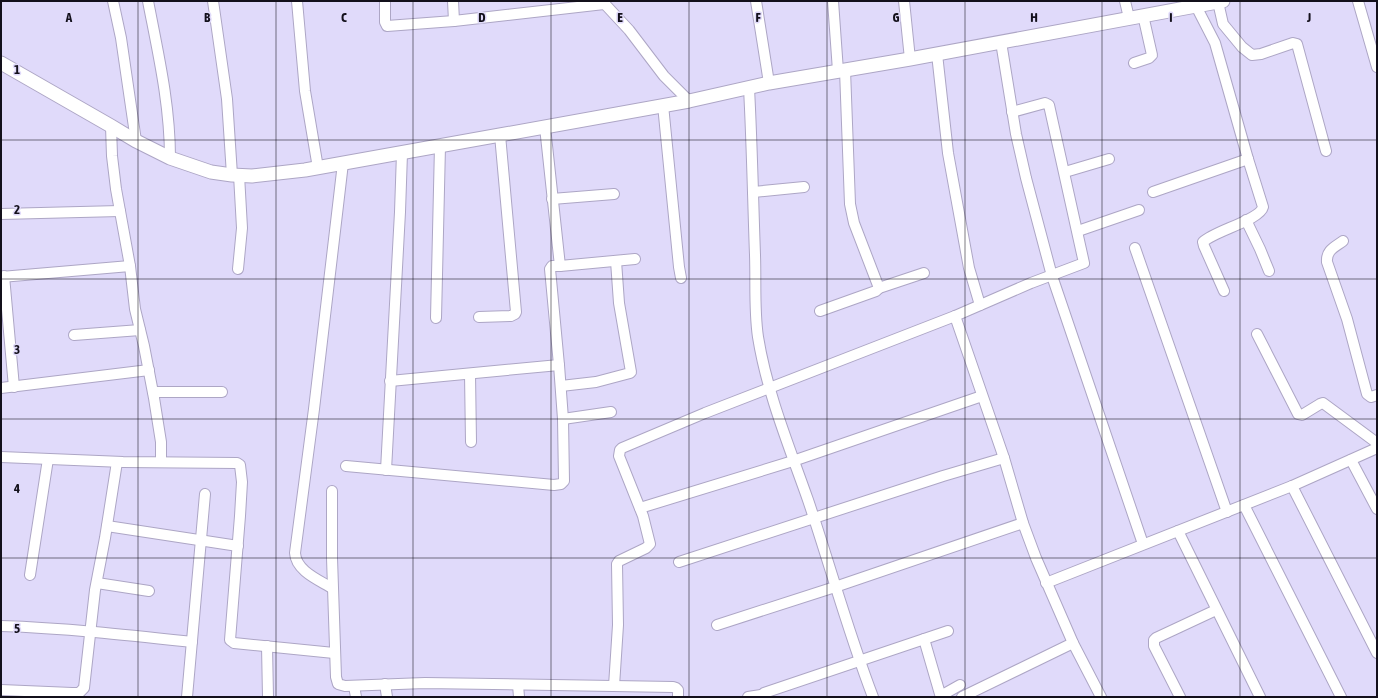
<svg xmlns="http://www.w3.org/2000/svg" width="1378" height="698" font-family="'Asap Condensed',sans-serif">
<rect width="100%" height="100%" fill="#e0dafa"/>
<g fill="none" stroke-linecap="round" stroke-linejoin="round">
<defs>
<g id="minor">
<path d="M113,1L121,38L136,141"/>
<path d="M148,1C158,53 170,104 170,158"/>
<path d="M213,1L227,99L232,175"/>
<path d="M297,1L305,91L318,168"/>
<path d="M385,1V22L387,26L454,21L604,4"/>
<path d="M453,1L454,21"/>
<path d="M602,1L629,30L664,76L689,101"/>
<path d="M756,1L769,83"/>
<path d="M833,1L838,71"/>
<path d="M904,1L910,59"/>
<path d="M1125,1L1129,18"/>
<path d="M1195,1L1196,6L1215,43L1248,159L1263,207C1260,220 1214,231 1203,242L1204,246L1224,291"/>
<path d="M1358,1L1377,67"/>
<path d="M1218,2L1223,24L1242,47L1252,55L1261,54L1293,43L1297,44L1326,151"/>
<path d="M1001,42L1016,134L1026,178L1052,276L1143,544"/>
<path d="M937,54L948,153L969,268L980,305"/>
<path d="M1134,63L1149,58L1152,55L1143,15"/>
<path d="M749,88C752,144 753,200 755,255C756,283 754,310 758,337C767,393 789,446 808,500C830,565 848,632 873,697"/>
<path d="M663,105L679,267L681,278"/>
<path d="M111,126L112,156L116,189L130,266L135,309L144,346L154,398L161,442V462"/>
<path d="M1065,172L1109,159"/>
<path d="M753,192L804,187"/>
<path d="M1153,192L1248,159"/>
<path d="M552,199L614,194"/>
<path d="M1,214L120,211"/>
<path d="M1246,220L1260,249L1269,271"/>
<path d="M1078,231L1139,210"/>
<path d="M1343,241C1335,247 1326,250 1327,262L1347,319L1367,394L1371,397L1377,395"/>
<path d="M1135,248L1227,512"/>
<path d="M560,266L635,259"/>
<path d="M238,269L242,228L239,175"/>
<path d="M4,276L14,387"/>
<path d="M1,277L130,266"/>
<path d="M879,288L924,273"/>
<path d="M820,311L876,291L879,288L854,223L850,204L845,70"/>
<path d="M955,316L1004,458L1023,523L1036,558L1073,643L1101,697"/>
<path d="M479,317L511,316L515,314L516,312L500,135"/>
<path d="M436,318L440,146"/>
<path d="M1257,334L1298,414L1302,415L1320,404L1323,403L1377,443"/>
<path d="M74,335L140,330"/>
<path d="M470,374L471,442"/>
<path d="M390,381L559,365"/>
<path d="M561,386L596,382L630,373L631,372L619,303L616,261"/>
<path d="M1,388L149,370"/>
<path d="M153,392H222"/>
<path d="M563,419L611,412"/>
<path d="M1,457L123,462L237,463L240,465L242,482L240,516L230,640L234,643L334,653"/>
<path d="M1351,460L1377,509"/>
<path d="M346,466L554,485L561,484L564,481L563,419L559,365L550,269L552,266H560L545,127"/>
<path d="M386,470L400,212L402,153"/>
<path d="M1292,486L1377,653"/>
<path d="M332,491V558L336,677L338,684L345,686L425,683L673,687L676,688L678,690V697"/>
<path d="M1244,505L1341,697"/>
<path d="M640,508L793,461L982,396"/>
<path d="M107,526L238,546"/>
<path d="M1178,531L1260,697"/>
<path d="M679,562L943,476L1004,458"/>
<path d="M30,575L48,459"/>
<path d="M97,583L149,591"/>
<path d="M1046,583L1292,486L1377,448"/>
<path d="M332,588C319,580 296,571 295,553L314,409L343,163"/>
<path d="M717,625L835,587L1023,523"/>
<path d="M1,626C65,628 128,635 192,642"/>
<path d="M924,639L940,694H944L960,685"/>
<path d="M267,646L268,697"/>
<path d="M385,684L387,697"/>
<path d="M518,685L519,697"/>
<path d="M354,686L356,697"/>
<path d="M614,686L618,625L617,564L619,561L646,548L650,544L643,516L619,456L620,450L622,448L705,413L955,316L1031,283L1084,263L1049,105L1045,103L1012,112"/>
<path d="M1,690L72,693H79L84,688L95,590L105,538L117,462"/>
<path d="M187,697L205,494"/>
<path d="M748,697L761,695"/>
<path d="M761,697L764,693L948,631"/>
<path d="M962,697L1073,643"/>
<path d="M1180,697L1154,646V640L1156,638L1216,610"/>
</g>
<path id="tertiary" d="M1,63L111,126L136,141L170,158L211,172L232,175L252,176L305,170L500,135L689,101L769,83L910,59L1223,1"/>
</defs>
<use href="#minor" stroke="#ada6c5" stroke-width="12"/>
<use href="#tertiary" stroke="#ada6c5" stroke-width="15"/>
<use href="#minor" stroke="#fff" stroke-width="10"/>
<use href="#tertiary" stroke="#fff" stroke-width="13"/>
</g>
<path fill="none" stroke="#13101b" stroke-width="1" stroke-opacity="0.55" d="M138,1V697M276,1V697M413,1V697M551,1V697M689,1V697M827,1V697M965,1V697M1102,1V697M1240,1V697M1,140H1377M1,279H1377M1,419H1377M1,558H1377"/>
<g font-size="13" text-anchor="middle" font-weight="bold" fill="#13101b" stroke="#e0dafa" stroke-width="3" stroke-linejoin="round" paint-order="stroke">
<text x="69" y="22">A</text>
<text x="207" y="22">B</text>
<text x="344" y="22">C</text>
<text x="482" y="22">D</text>
<text x="620" y="22">E</text>
<text x="758" y="22">F</text>
<text x="896" y="22">G</text>
<text x="1034" y="22">H</text>
<text x="1171" y="22">I</text>
<text x="1309" y="22">J</text>
<text x="17" y="74">1</text>
<text x="17" y="214">2</text>
<text x="17" y="354">3</text>
<text x="17" y="493">4</text>
<text x="17" y="633">5</text>
</g>
<rect width="1378" height="698" fill="none" stroke="#13101b" stroke-width="4"/>
</svg>
